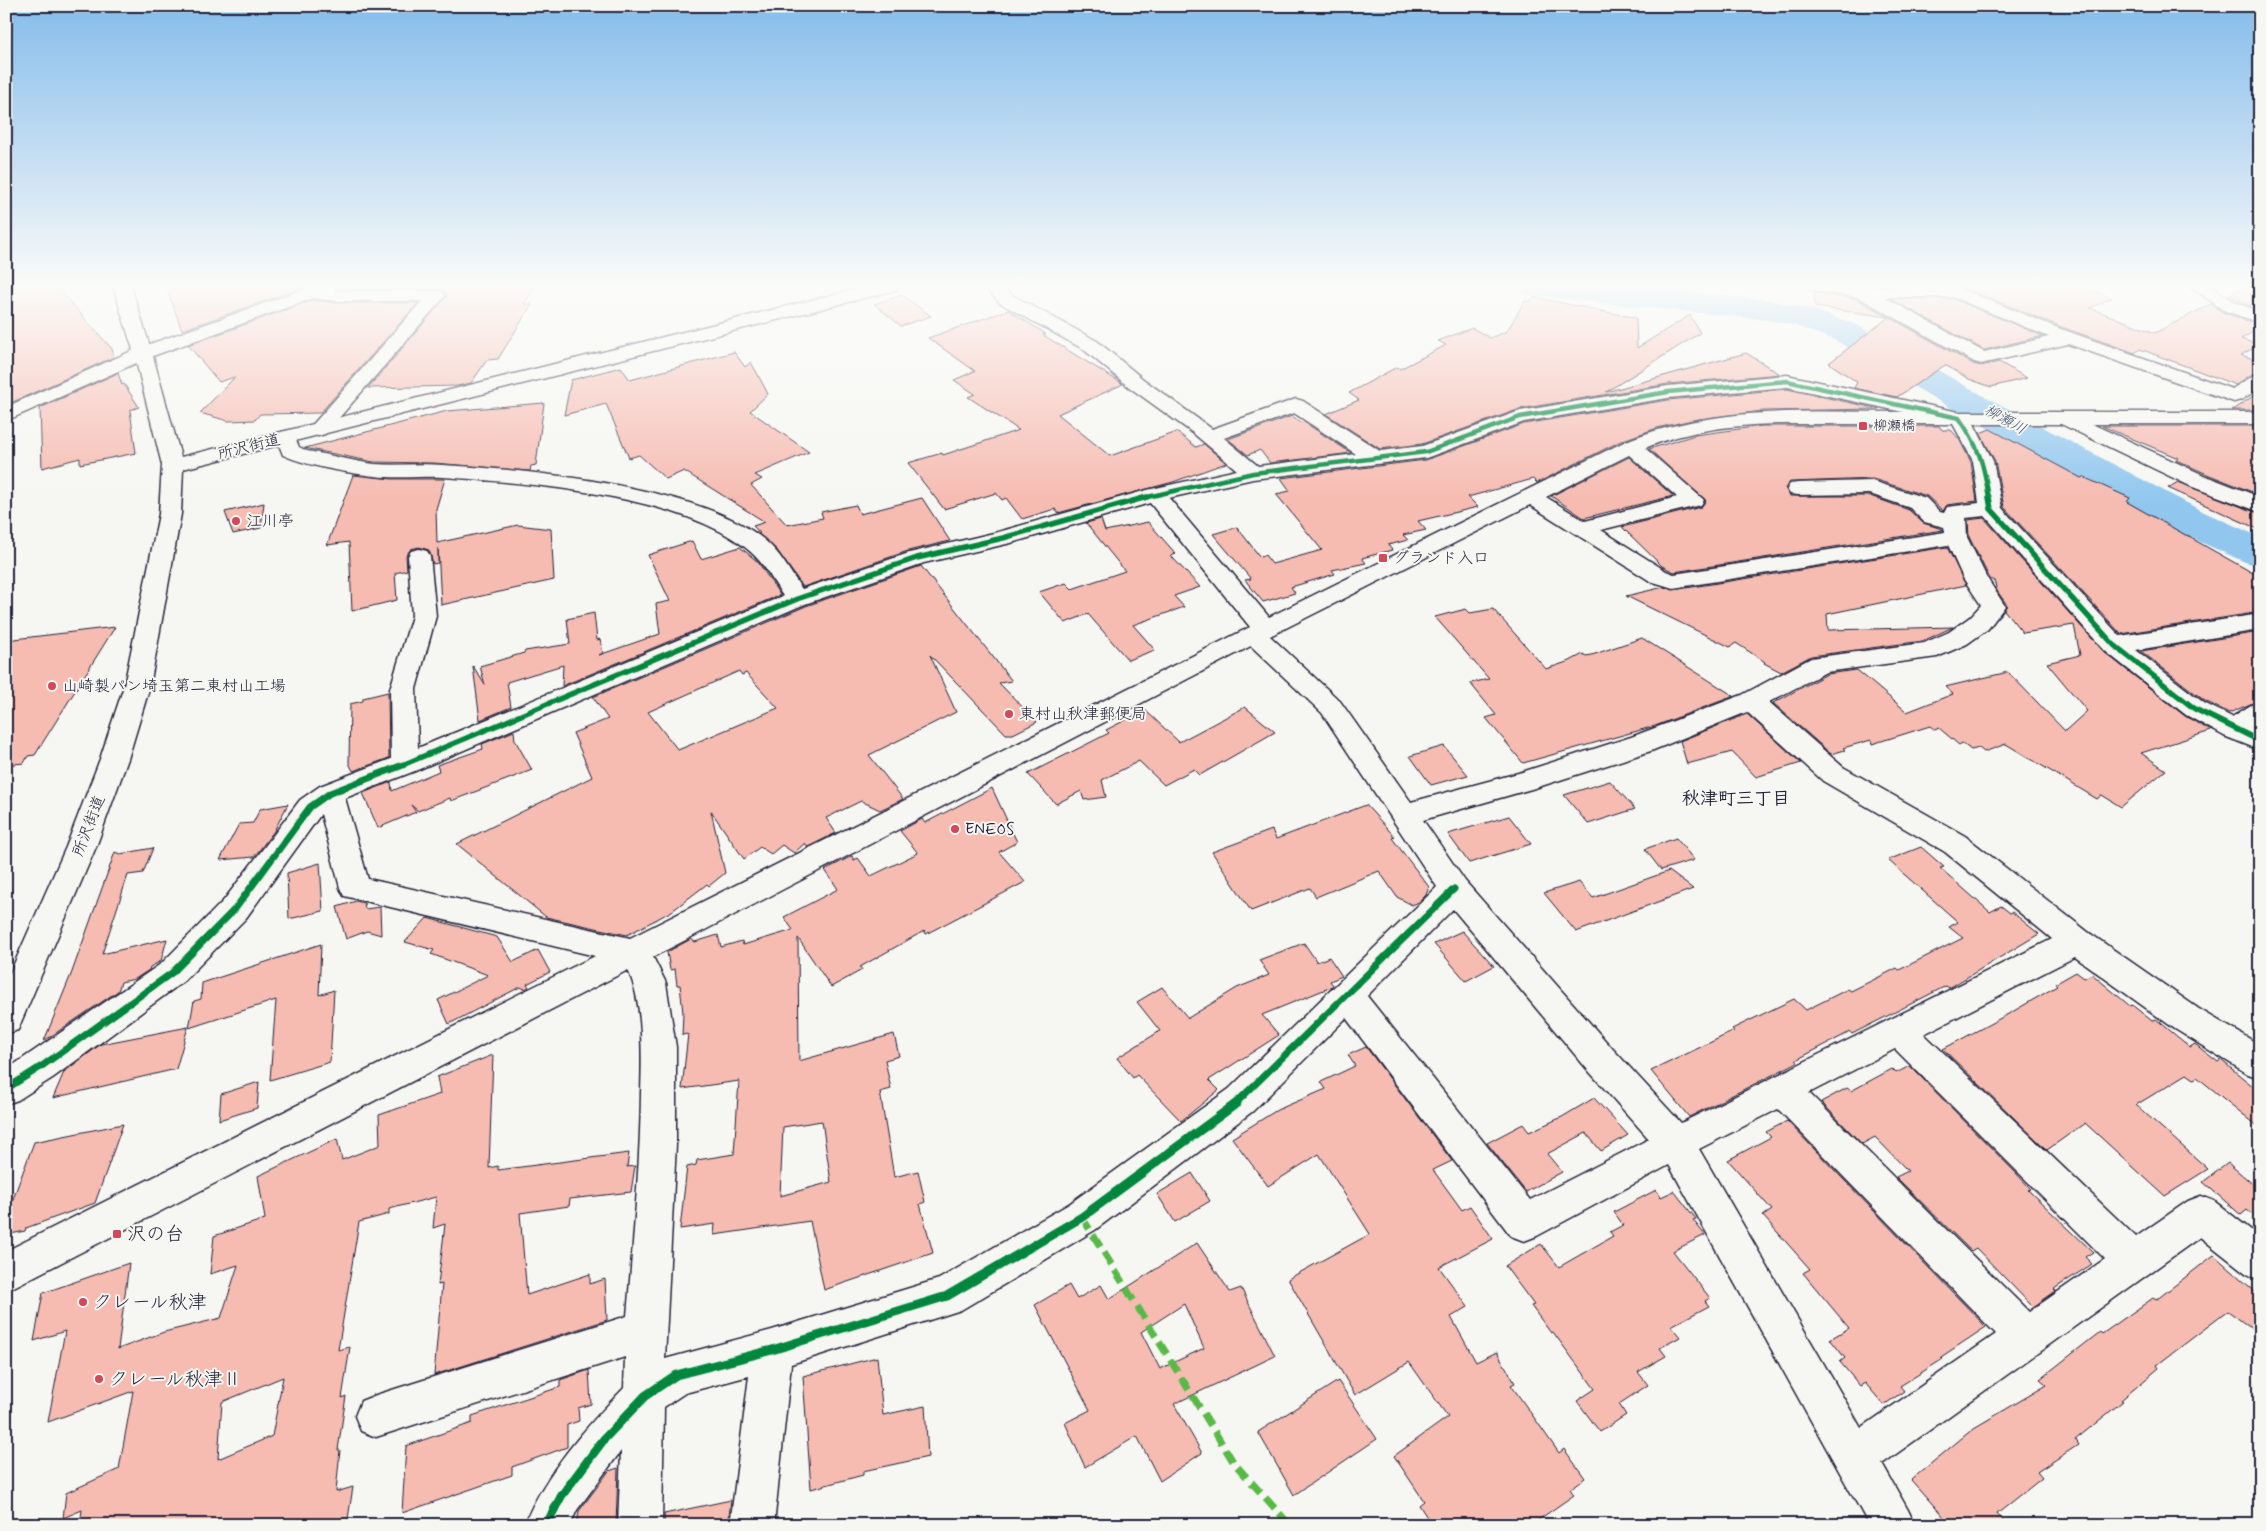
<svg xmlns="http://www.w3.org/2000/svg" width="2266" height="1531" font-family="Mynerve,'Klee One',sans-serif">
<rect width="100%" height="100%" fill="#f6f6f2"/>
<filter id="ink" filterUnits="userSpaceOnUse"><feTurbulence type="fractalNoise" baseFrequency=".02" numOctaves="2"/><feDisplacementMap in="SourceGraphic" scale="10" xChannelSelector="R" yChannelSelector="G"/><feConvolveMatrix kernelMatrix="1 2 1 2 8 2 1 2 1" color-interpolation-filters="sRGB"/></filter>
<g filter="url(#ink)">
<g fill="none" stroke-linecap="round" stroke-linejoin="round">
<path fill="#91c7ef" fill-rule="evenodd" d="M1519,286H1633L1769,300L1814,310L1857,325L1982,395L2206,513L2260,537V566L2245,562L2176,531L1956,411L1833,339L1793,325L1769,320L1535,296L1524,293Z"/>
</g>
<g fill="#f6bbb1" stroke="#22223b" fill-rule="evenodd">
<path d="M6,286H56L112,349L114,357L6,405Z"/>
<path d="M166,286H307L182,330Z"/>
<path d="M340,286H536L524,304H532L498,359L487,360L471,383L457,386L368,388L447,296L444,291L436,289H338Z"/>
<path d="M1959,286H2081L2112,298L2090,308L2155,333L2211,304L2222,312L2260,325V328L2241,339L2259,345L2241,355L2260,361V372L2252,374L2236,385L2140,349L2135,353L2059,326Z"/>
<path d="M2246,286H2260V310L2228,295Z"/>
<path d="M1814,293L1857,299L1973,364L1981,366L1999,362L2027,378L1991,387L1969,379L1945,365L1897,397L1854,388L1857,382L1829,363L1889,317L1815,307Z"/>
<path d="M902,295L931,316L901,326L874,304Z"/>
<path d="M1533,297L1636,318L1637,348L1690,315L1700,333L1606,392L1746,353L1780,374L1668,384L1520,409L1422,444L1380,449L1326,414L1359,400L1349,393L1397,367L1400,369L1446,345L1438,341L1472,328L1490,338L1507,331L1525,301L1530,302Z"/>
<path d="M1891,299H1953L2043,336L1984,350Z"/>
<path d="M313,300L336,303H418L320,413L260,414L255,420L228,421L200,413L235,377L219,382L188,345Z"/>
<path d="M1008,310L1046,334L1043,335L1123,384L1058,414L1110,456L1177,432L1196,447L1204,444L1226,463L1173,482L1058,513L1055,509L1022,519L1006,498L1002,500L996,493L944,509L908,463L942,453L943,455L1019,430L968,397L975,394L954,380L975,371L928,338Z"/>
<path d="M734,352L745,367L751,362L768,394L750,411L809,452L755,475L762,479L751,485L787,525L823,518L821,512L856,505L860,514L922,498L950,541L908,551L803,587L777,550L758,534L760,533L753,526L765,522L684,471L666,479L639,455L629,458L606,404L564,415L571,380L621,367L630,380Z"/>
<path d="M118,373L122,385L124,384L139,407L130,410L136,453L80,464V458L42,468L40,408Z"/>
<path d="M1787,389L1879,409L1762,411L1692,420L1657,428L1623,440L1537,483L1533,479L1468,497L1478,507L1418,521L1426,530L1403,535L1408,540L1388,545L1392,550L1362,558L1366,563L1332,570L1335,574L1291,587L1295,593L1263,602L1245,580L1251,579L1213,534L1237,527L1260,557L1265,555L1272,564L1322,550L1276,494L1290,491L1281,478L1426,460L1524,424L1668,400Z"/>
<path d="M2260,390V410H2232L2258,393Z"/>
<path d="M544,403L536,465L531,466L530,471L434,463L374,462L305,448L447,411Z"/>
<path d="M1292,416L1302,423L1304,422L1351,453L1270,463L1260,450L1248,455L1228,439Z"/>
<path d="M1762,426H1939L1942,430H1951L1959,439L1971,462L1977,501L1947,505L1943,511L1927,496L1873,479L1790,482L1785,488L1790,496H1870L1909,510L1923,523L1942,529L1943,530L1674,572L1662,566L1622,527L1701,507L1706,501L1649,449L1695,435Z"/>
<path d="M2102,426H2260V495L2207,474L2176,460L2178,458Z"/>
<path d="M1990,429L2081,478L2083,477L2130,498L2127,502L2260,577V612L2121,634L2004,507L1995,461L1980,433Z"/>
<path d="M1629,457L1673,496L1584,518L1551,496Z"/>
<path d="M353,475L392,479H445L436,509L437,543L518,525L551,529L554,580L441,605L438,548V563L433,564L429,550L419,547L411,549L406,555L407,570L395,573L397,600L352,611L349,542L327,545Z"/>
<path d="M2178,482L2260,514V530L2168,488Z"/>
<path d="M264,503L261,528L233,534L225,512Z"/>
<path d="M1984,518L2104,652L2185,716L2211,731L2141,753L2166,770L2121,807L2102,795L2097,799L2006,744L1984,752L1979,748L1971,750L1962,743L1959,745L1939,728L1935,730L1930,726L1872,744L1871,740L1843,748L1845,750L1831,754L1773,703L1827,674L1857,670L1907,712L1953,694L1945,687L2008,672L2065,731L2087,711L2047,663L2080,655L2074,625L2023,633L2004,610L2007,605L1997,591L1994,580H1991L1989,577L1969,537L1968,520Z"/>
<path d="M1101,519L1105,531L1148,522L1176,554L1171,556L1200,587L1174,596L1184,607L1133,625L1155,650L1128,660L1088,614L1065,623L1039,592L1066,583L1072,589L1125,571L1086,523Z"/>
<path d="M692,541L701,559L740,547L758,562L780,595L562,686L563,665L507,682L511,707L480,720L473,666L485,685L480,666L524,653L525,651L570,644L567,619L594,613L597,640L600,639L603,653L599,655L660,634L656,604L670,601L648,555Z"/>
<path d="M1947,547L1966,585L1827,614L1828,630L1953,627L1923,641L1811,656L1781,672L1764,663L1765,662L1736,643L1730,647L1626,596L1664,587L1673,590Z"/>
<path d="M921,566L1012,681L999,683L1037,722L1013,734H1006L930,655L956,712L869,755L903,799L880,810L861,801L826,818L836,833L808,847L805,843L794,853L782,845L771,854L760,847L744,859L711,811L725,873L709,886L707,884L672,911L627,935L546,917L457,844L592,777L573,733L608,719L593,697L806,606ZM739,671L742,675L746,673L778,708L678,750L648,712Z"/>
<path d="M1466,609L1470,613L1493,609L1546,669L1570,661L1583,654L1586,656L1592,655L1642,638L1734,696L1655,726L1523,763L1486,718L1496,715L1470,683L1489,679L1435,617Z"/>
<path d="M115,627L35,755L28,756L24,763L6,765V640Z"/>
<path d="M2260,632V700L2229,713L2205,701L2141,651Z"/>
<path d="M388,692L389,758L353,771L349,763L350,704L363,701V698Z"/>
<path d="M1245,707L1275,732L1200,775L1194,769L1164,785L1139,761L1102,780L1106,797L1084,800L1081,791L1056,804L1028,774L1109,733L1106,730L1145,710L1179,742Z"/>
<path d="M1747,714L1801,763L1756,777L1732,752L1687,764L1680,741Z"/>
<path d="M514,731L515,740L532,770L451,801L450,798L418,811L411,805L416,812L378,828L363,793L391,782L392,791L439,771L437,765L483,749L482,744Z"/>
<path d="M1444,746L1468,775L1431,785L1410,756Z"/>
<path d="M1610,781L1635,809L1588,824L1564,795Z"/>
<path d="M992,788L1017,842L999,852L1025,882L926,934L924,931L860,967L862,970L831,987L798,938L799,1061L894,1034L899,1056L885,1060L891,1089L880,1092L894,1177L918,1171L925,1202L920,1204L933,1253L824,1290L810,1221L714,1235L715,1224L680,1229L687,1167L696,1165L697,1160L734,1154L739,1081L682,1089L688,1034L682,1035L683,1013L680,985H677L675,969L670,970L667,952L691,939L695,942L718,935L721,947L742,941L743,945L793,930L784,917L838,889L825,870L852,856L854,860L858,858L871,876L918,853L900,831L922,819L925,823ZM822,1121L831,1182L780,1196L783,1127Z"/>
<path d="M288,804L274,831L254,857L220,860L239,824L253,823L260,809Z"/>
<path d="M1366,805L1395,837L1392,838L1429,887L1426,895L1419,902L1412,905L1397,897L1379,871L1316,897L1310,888L1251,911L1212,852L1272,830L1276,839Z"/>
<path d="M1509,816L1531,844L1469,863L1448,834Z"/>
<path d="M1676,838L1694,860L1661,870L1645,849Z"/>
<path d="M1921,847L1944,867L1940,868L1990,912L2001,906L2010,913L2012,912L2039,934L1949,988L1946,986L1852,1034L1850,1032L1796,1060L1798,1062L1689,1117L1651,1071L1734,1031L1732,1029L1794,999L1806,1010L1848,989L1851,991L1897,968L1899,970L1963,938L1949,927L1958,922L1888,860Z"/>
<path d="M153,848L143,873L128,875L102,954L167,939L161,961L150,967L149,970L135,979L121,982L118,991L44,1041L72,972L115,852L120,854Z"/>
<path d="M320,863L323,911L289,919L287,873Z"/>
<path d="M1669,871L1693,889L1576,932L1544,893L1579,882L1593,898Z"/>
<path d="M356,901L364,903L365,909L380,907L381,935L367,931L346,939L337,907Z"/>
<path d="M427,918L497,937L513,962L538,950L550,972L527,984L529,987L525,989L520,987L449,1024L438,1000L488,975L431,954L434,950L405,942Z"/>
<path d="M1462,931L1494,966L1466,981L1434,944Z"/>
<path d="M1304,943L1317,962L1329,957L1342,976L1330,981L1333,985L1331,987L1262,1015L1279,1035L1209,1080L1219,1090L1181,1121L1137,1075L1133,1078L1117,1058L1160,1031L1137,1002L1162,987L1188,1018L1237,988L1269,975L1259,960Z"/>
<path d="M321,944L319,995L334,990L330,1062L270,1080L276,1000L189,1028L194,1001L201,999L202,983Z"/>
<path d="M2076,972L2084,978L2092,974L2130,1006L2132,1005L2152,1021L2156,1019L2190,1047L2195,1044L2218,1062L2221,1060L2260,1092V1128L2197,1077L2194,1079L2187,1074L2136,1105L2208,1169L2165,1196L2085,1123L2047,1150L1943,1049L2012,1012L2057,986L2055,984Z"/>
<path d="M188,1027L176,1069L53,1098L64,1072L101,1044Z"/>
<path d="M1366,1047L1452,1161L1433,1170L1462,1210L1470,1206L1493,1239L1439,1267L1468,1307L1451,1317L1476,1362L1497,1352L1515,1383L1511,1385L1559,1453L1564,1449L1585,1478L1570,1489L1574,1495L1531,1525H1432L1419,1505L1424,1501L1394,1456L1448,1417L1409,1362L1355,1395L1288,1279L1370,1234L1319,1154L1268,1186L1232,1138L1277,1110L1326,1089L1321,1082L1355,1066L1348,1055Z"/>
<path d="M493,1055L489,1168L498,1166V1170L629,1153L627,1167L635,1166L631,1192L570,1199L569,1206L520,1213L527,1295L590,1274V1284L605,1279L607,1320L434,1375L442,1284L438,1285L445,1224L433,1228L436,1197L389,1209V1214L359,1222L338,1350L350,1347L342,1398L346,1396L338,1450H340L336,1492L353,1487L347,1525H80L82,1510L63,1518L66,1493L119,1469L133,1391L48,1422L65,1331L34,1341L43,1293L129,1263L118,1349L164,1332L221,1318L238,1265L210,1274L214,1236L265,1219L258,1176L337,1139L342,1160L380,1145L379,1115L440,1094L437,1077ZM283,1377L272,1436L218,1459L222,1402Z"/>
<path d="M1910,1066L2015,1172L2031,1189L2028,1190L2093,1252L2085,1257L2092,1264L2054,1289L2056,1291L2033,1307L1976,1248L1971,1251L1896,1177L1908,1171L1875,1137L1862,1144L1821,1102L1847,1088L1851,1091L1892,1069L1896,1073Z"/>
<path d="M259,1082L257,1108L219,1120L221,1094Z"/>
<path d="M1594,1098L1628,1135L1601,1151L1586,1133L1547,1154L1562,1172L1526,1192L1487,1143L1523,1124L1529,1132L1562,1117Z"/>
<path d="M1787,1121L1986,1327L1941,1357L1943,1359L1900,1386L1904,1391L1884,1405L1865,1383L1860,1386L1840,1362L1845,1358L1830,1339L1849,1328L1803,1273L1810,1269L1763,1216L1772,1210L1728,1160L1771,1137L1766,1132Z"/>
<path d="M123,1124L95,1203L26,1228L25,1231L6,1235V1218L34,1142Z"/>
<path d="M2228,1163L2260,1190V1221L2247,1210L2241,1215L2203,1182Z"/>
<path d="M1192,1173L1210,1201L1175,1222L1157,1194Z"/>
<path d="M1656,1190L1661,1197L1674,1191L1696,1219L1693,1220L1705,1235L1673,1251L1710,1298L1705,1301L1709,1306L1671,1326L1680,1337L1660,1348L1666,1356L1638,1372L1648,1385L1619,1404L1626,1415L1600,1432L1577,1401L1595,1389L1553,1332L1551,1333L1531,1306L1534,1305L1505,1266L1541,1244L1559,1267L1613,1236L1610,1232L1623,1225L1614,1212Z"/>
<path d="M1197,1243L1230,1292L1241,1288L1275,1356L1174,1404L1202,1453L1160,1481L1137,1436L1085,1467L1065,1423L1090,1410L1035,1305L1069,1285L1077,1299L1101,1285L1109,1299ZM1184,1304L1204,1348L1160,1369L1141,1332Z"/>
<path d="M2214,1255L2260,1296V1335L2228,1311L2157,1365L2159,1368L2121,1400L2123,1401L2075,1440L2078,1445L2037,1472L2042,1478L1997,1514L2007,1525H1951L1911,1480L1974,1428L2047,1385L2040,1379L2100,1332L2102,1334L2153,1298L2156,1300Z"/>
<path d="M877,1357L883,1415L925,1406L928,1457L863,1471V1475L811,1489L803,1376Z"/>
<path d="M589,1370L591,1404L578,1408L579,1421L567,1425V1447L512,1467V1475L402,1513L406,1446L472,1423V1416L560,1387V1380Z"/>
<path d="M1338,1381L1377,1439L1294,1495L1258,1432Z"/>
<path d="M618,1468L616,1525H577L579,1511L609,1471Z"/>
<path d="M731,1500L728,1525H665L664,1514Z"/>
</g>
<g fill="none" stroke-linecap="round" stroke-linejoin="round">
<defs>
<g id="minor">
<path d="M313,286H338L334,290L336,291H436L442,292L445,296L325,434L318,436L311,434L308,430L422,301H336L313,298L150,357L6,421V407L136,349Z"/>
<path d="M984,286H1002L1012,295L1097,341L1143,379L1212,429L1296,399L1303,401L1380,451L1422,446L1520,411L1668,386L1787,375L1959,412H2260V424H2092L2206,476L2260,497V512L2190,486L2061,424H1974L1993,461L2002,508L2120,636L2260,614V630L2136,650L2204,703L2232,717L2251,705L2260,702V724L2254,728L2260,730V750L2224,736L2186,715L2105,651L1985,516L1966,518L1967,537L1987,578L2005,606L1988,629L1967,644L1937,657L1826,672L1769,702L1843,767L1965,836L2088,932L2199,1009L2260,1045V1078L2248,1074L2175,1029L2075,957L1924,1034L2136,1237L2188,1201L2201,1196L2214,1201L2260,1237V1280L2247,1274L2200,1237L1882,1464L1908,1510L1915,1525H1869L1669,1165L1537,1236L1524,1241L1511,1236L1346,1018L1253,1111L1095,1230L961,1310L791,1364L774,1525H730L749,1376L685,1393L664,1407L662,1525H618L621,1451L577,1510L570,1525H524C546,1472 584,1429 624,1388L625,1357L376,1437L361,1431L355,1416L361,1401L376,1395L627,1316C633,1242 640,1168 641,1094C642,1056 644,1005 628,970L6,1291V1251L595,956L344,896L340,888L321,814L246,918L184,981L54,1077L18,1100L6,1104V1070L162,963L224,900L300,800L320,786L391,759L390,689L412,616L408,556L411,551L419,549L427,551L430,556L436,616L416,689L418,748L783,596C774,583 766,567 755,556C694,495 526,483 443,477C421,476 397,479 375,476C348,473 307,466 283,455L276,437L279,433L286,431L293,433L299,447L307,451C330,455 352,461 374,464C397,466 420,463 442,465C526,470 712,486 771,546C783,558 792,575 802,589L909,553L998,532L1147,490L1237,470L1193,433L1129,387L1083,349L1000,303ZM1787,387L1903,412C1809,412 1713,405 1624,442L1269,617L1169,498L1253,479L1426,458L1524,422L1668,398ZM1294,413L1356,454L1258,466L1224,438ZM1779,424H1953L1973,461L1979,503L1947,507L1944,513L1940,512L1926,498L1872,481L1798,483L1790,484L1787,489L1790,494L1798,495L1870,494L1910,508L1924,522L1944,527L1945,532L1674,574L1666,571L1601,530L1701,505L1704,500L1645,448C1688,430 1733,425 1779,424ZM1629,455L1677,497L1585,521L1546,497ZM1150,503L1250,627L630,938L368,879L345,798L415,771L805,604L924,563L1011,543ZM1530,505L1650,581L1673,588L1948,545L1963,578L1981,605L1970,617L1949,632L1924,643L1811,658L1742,695L1631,737L1522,772L1411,802L1340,701L1270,636ZM1251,646L1322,713L1437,887L1229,1089L1069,1204L939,1279L772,1330L665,1359L676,1144V1047L666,983L653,957ZM1747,712L1823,781L1945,852L2052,939L1681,1123L1611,1047L1465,881L1423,820L1535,788L1651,751ZM1453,909L1587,1069L1649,1139L1530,1200L1367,996ZM1895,1049L2105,1259L2029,1312L1809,1093ZM1778,1109L1996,1334L1861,1428L1699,1149Z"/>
<path d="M1808,286L1956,287L2058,328L2232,389L2253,376L2260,374V388L2241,400L2234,402L2068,344L1981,364L1974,362L1858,297L1816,291L1810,290ZM1884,297H1953L2049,337L1984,352Z"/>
<path d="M2190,286H2210L2235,302L2260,312V323L2223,310Z"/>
</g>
<path id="major" d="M113,286H131L152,353L181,457L868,286H898L896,290L183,469L181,514L150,686L128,759L96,847L22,1020L18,1030L6,1034V982L66,847L100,759L124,686L159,514L162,465L134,353Z"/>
</defs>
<use href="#minor" stroke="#22223b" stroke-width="3"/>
<use href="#major" stroke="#22223b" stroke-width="3"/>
<use href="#minor" fill="#f6f6f2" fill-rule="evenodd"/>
<use href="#major" fill="#f6f6f2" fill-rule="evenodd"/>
<path stroke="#58b947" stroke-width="7" stroke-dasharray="14 7" stroke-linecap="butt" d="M1082,1217L1234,1463L1290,1525"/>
<defs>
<path id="cycleway-far3" d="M1143,498L1253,473L1426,452L1520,417L1668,392L1787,381L1959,418C1979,446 1984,465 1989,498"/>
<g id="cycleway-far2">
<path d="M1989,497L1991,509L2114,645L2195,709L2260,741"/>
<path d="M400,766L797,599L917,558L1003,538L1147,497"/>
</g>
<g id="cycleway-far1">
<path d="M6,1089L42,1066L173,972L235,909L310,807L330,793L403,765"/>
<path d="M1235,1104L1454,889"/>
</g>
<path id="cycleway" d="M546,1525L562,1495L604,1439L645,1396L676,1375L772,1350L947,1296L1082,1217L1237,1103"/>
</defs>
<use href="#cycleway-far3" stroke="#f6f6f2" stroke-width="7"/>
<use href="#cycleway-far2" stroke="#f6f6f2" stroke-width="8"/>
<use href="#cycleway-far1" stroke="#f6f6f2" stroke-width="10"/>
<use href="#cycleway" stroke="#f6f6f2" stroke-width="12"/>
<use href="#cycleway-far3" stroke="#00873e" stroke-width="4.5"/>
<use href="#cycleway-far2" stroke="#00873e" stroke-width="5.5"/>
<use href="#cycleway-far1" stroke="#00873e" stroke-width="7"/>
<use href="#cycleway" stroke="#00873e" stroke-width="9"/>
</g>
</g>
<linearGradient id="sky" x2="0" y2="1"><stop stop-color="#85bceb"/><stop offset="0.57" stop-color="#fbfbf9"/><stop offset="1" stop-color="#fbfbf9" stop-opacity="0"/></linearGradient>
<rect width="2266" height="501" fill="url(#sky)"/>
<g fill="#d1495b" stroke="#f6f6f2" stroke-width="2">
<rect x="1858" y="421" width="10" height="10" rx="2.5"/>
<circle cx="236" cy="521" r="5"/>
<rect x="1378" y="553" width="10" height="10" rx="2.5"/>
<circle cx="52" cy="686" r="5"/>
<circle cx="1009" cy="714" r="5"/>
<circle cx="955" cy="829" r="5"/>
<rect x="112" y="1229" width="10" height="10" rx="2.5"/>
<circle cx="83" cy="1302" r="5"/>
<circle cx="99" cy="1379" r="5"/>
</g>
<g text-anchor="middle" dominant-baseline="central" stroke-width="4" stroke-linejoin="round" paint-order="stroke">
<g font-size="14" fill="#22223b" stroke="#f6f6f2" text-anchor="start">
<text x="1873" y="426">柳瀬橋</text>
</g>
<g font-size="15" font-style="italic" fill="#435471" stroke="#f6f6f2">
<text transform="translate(2005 420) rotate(29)">柳瀬川</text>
</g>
<g font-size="16" fill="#22223b" stroke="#f6f6f2">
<text transform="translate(249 447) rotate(-14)">所沢街道</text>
<text transform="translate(89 826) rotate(-69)">所沢街道</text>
</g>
<g font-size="16" fill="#22223b" stroke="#f6f6f2" text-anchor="start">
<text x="246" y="521">江川亭</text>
<text x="1393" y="558">グランド入口</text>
<text x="62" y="686">山崎製パン埼玉第二東村山工場</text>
<text x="1019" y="714">東村山秋津郵便局</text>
<text x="965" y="829">ENEOS</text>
</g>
<g font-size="18" font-weight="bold" fill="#22223b" stroke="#f6f6f2">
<text x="1736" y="799">秋津町三丁目</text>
</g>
<g font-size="19" fill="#22223b" stroke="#f6f6f2" text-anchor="start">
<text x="127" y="1234">沢の台</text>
<text x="93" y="1302">クレール秋津</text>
<text x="109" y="1379">クレール秋津Ⅱ</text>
</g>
</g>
<rect width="2266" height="1531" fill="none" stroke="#f6f6f2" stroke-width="25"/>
<rect x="12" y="12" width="2241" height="1506" fill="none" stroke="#22223b" stroke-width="2" filter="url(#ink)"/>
</svg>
